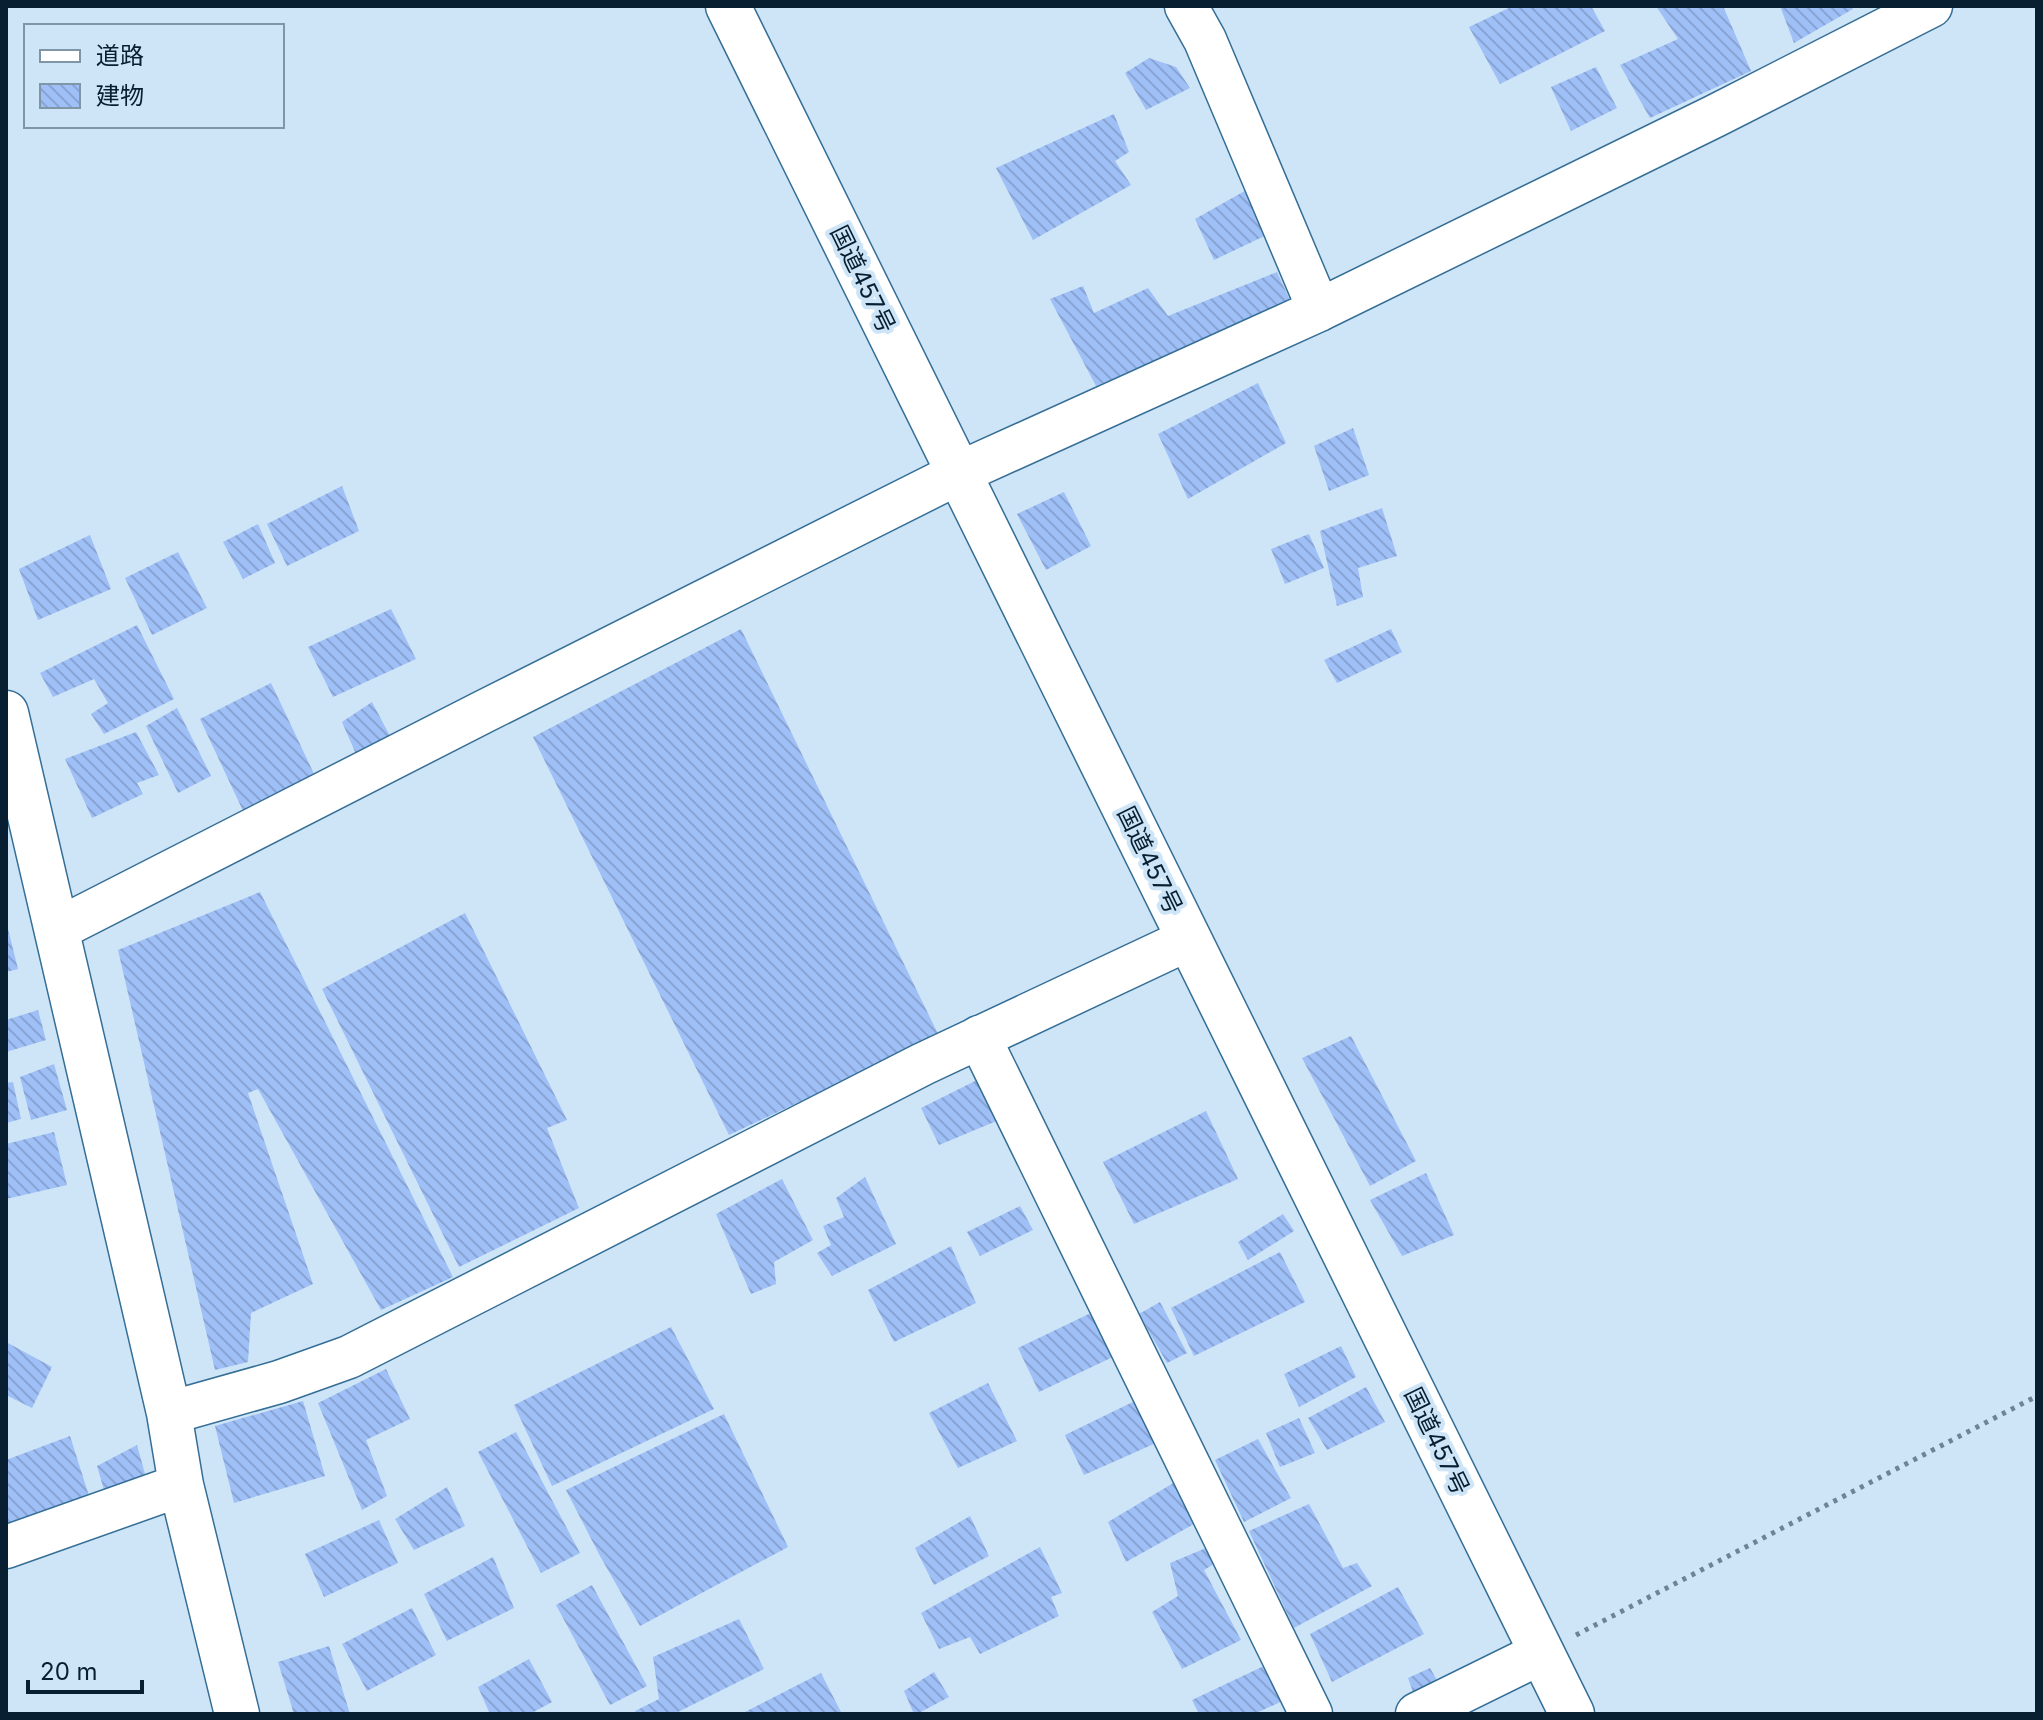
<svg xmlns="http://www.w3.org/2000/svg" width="2043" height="1720" font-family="Inter,'Noto Sans JP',sans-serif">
<defs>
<pattern id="building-back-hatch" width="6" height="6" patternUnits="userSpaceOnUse" patternTransform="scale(2)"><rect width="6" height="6" fill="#9fbff7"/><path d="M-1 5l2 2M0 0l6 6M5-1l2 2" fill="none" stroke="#87a4d4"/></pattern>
</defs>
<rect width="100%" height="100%" fill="#cee5f7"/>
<g fill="url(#building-back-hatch)">
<path d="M1513,6H1591L1605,31L1500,84L1469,27Z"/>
<path d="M1656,6H1723L1751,71L1650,118L1620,65L1678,39Z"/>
<path d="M1780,6H1852L1853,9L1794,43Z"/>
<path d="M1149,58L1176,67L1190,88L1146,110L1125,73Z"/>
<path d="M1596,67L1617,108L1571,131L1551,87Z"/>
<path d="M1114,114L1129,152L1115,161L1131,185L1033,240L996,168Z"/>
<path d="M1250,188L1273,232L1214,260L1195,219Z"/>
<path d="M1277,272L1291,302L1096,386L1050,299L1083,286L1094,313L1148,288L1168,316Z"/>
<path d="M1258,383L1286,443L1188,499L1158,434Z"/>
<path d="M1353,428L1369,475L1329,491L1314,446Z"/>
<path d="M342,486L359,531L287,566L267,524Z"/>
<path d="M1064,492L1091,546L1046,570L1017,514Z"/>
<path d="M1382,508L1397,556L1358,568L1363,597L1337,606L1320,531Z"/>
<path d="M258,524L275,563L243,579L223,542Z"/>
<path d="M1309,534L1324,568L1285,584L1271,549Z"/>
<path d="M90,535L111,589L38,620L19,569Z"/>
<path d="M178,552L207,608L152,635L125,578Z"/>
<path d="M391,609L416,659L333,697L308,647Z"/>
<path d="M137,625L174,699L104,734L91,714L108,703L94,679L53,697L40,673Z"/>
<path d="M741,629L939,1036L729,1135L533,737Z"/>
<path d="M1391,629L1402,652L1337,683L1324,660Z"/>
<path d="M271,683L316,778L244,813L200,719Z"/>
<path d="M372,702L390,736L356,754L342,722Z"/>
<path d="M177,708L211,776L178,793L146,726Z"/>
<path d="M136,732L159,775L137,783L143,794L92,818L65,759Z"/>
<path d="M260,892L453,1277L381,1310L258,1089L248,1093L313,1284L251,1313L248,1362L215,1370L118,950Z"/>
<path d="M465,913L567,1120L547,1128L579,1208L459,1267L322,989Z"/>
<path d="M6,921L18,969L6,972Z"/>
<path d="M38,1010L46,1040L6,1052V1020Z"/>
<path d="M1351,1036L1416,1161L1370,1186L1302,1058Z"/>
<path d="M54,1064L67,1110L31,1120L20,1077Z"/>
<path d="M991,1073L1011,1115L939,1145L921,1108Z"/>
<path d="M13,1082L21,1119L6,1123V1083Z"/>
<path d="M1206,1111L1238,1179L1134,1224L1103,1162Z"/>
<path d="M54,1132L67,1185L6,1199V1144Z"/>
<path d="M1426,1173L1454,1235L1402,1256L1370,1200Z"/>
<path d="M865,1177L896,1244L832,1276L817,1253L831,1245L823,1226L844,1217L836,1198Z"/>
<path d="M782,1179L813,1240L774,1262L776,1284L751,1294L716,1214Z"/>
<path d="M1020,1206L1033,1230L980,1256L967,1232Z"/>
<path d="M1283,1214L1294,1231L1248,1260L1238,1242Z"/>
<path d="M951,1246L976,1303L894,1342L868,1290Z"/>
<path d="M1280,1252L1305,1302L1194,1356L1171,1308Z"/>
<path d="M1160,1302L1187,1353L1167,1363L1139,1314Z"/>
<path d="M1095,1311L1115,1356L1039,1392L1018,1348Z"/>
<path d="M671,1327L714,1409L552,1486L514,1405Z"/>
<path d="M6,1342L52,1367L32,1408L6,1395Z"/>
<path d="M1341,1346L1356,1377L1299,1407L1284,1374Z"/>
<path d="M386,1369L410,1419L366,1440L387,1496L362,1510L318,1403Z"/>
<path d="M988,1383L1017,1441L958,1468L929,1413Z"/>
<path d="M1366,1387L1385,1422L1327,1450L1308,1418Z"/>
<path d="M1143,1397L1165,1439L1084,1475L1065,1435Z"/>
<path d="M303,1401L325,1476L234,1503L215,1426Z"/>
<path d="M724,1414L788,1547L640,1626L600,1556L566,1490Z"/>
<path d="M1299,1418L1315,1453L1280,1467L1266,1433Z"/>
<path d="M516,1432L580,1553L541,1573L478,1452Z"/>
<path d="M70,1436L90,1499L6,1526V1460Z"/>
<path d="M1258,1439L1291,1498L1244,1522L1215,1460Z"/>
<path d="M137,1445L145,1474L104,1490L97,1466Z"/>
<path d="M1175,1482L1194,1524L1126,1562L1108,1522Z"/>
<path d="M447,1487L465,1526L414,1550L395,1519Z"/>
<path d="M1309,1504L1343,1568L1357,1563L1372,1586L1294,1628L1249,1531Z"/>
<path d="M970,1516L989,1556L934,1585L915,1548Z"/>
<path d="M379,1520L398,1563L324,1597L305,1554Z"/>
<path d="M1040,1547L1062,1593L1051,1597L1059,1616L980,1654L970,1637L939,1649L921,1613Z"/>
<path d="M1206,1548L1214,1564L1204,1570L1241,1640L1182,1669L1152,1612L1178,1596L1170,1563Z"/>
<path d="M493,1557L514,1608L447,1641L424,1594Z"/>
<path d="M592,1585L647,1686L610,1705L556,1605Z"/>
<path d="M1398,1587L1424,1634L1332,1682L1310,1634Z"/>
<path d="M412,1608L436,1655L367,1691L342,1644Z"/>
<path d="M739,1619L764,1669L674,1714H637L635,1711L659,1699L653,1657Z"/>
<path d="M329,1646L350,1714H294L278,1662Z"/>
<path d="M529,1659L552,1702L530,1714H490L478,1687Z"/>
<path d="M1268,1664L1285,1700L1254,1714H1199L1192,1700Z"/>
<path d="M1430,1668L1443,1691L1417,1703L1408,1678Z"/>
<path d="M934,1672L949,1697L917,1714H914L904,1691Z"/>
<path d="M821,1673L842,1714H741Z"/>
</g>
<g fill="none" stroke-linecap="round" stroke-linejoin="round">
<defs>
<g id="street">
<path d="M1186,6L1205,40L1319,310"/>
<path d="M56,930L485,711L959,473L1319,310L1715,116L1931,6"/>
<path d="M979,1037L1311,1714"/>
<path d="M169,1413L279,1382L349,1357L923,1064L1189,939"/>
<path d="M6,1547L181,1485"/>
<path d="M1417,1714L1541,1653"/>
</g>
<path id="secondary" d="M6,713L169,1413L181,1485L237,1714"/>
<path id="highway" d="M728,6L1572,1714"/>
</defs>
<use href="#street" stroke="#356e96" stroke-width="45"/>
<use href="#secondary" stroke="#356e96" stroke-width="47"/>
<use href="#highway" stroke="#356e96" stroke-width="47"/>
<path stroke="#6d8496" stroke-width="5" stroke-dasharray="4 6" stroke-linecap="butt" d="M1576,1635L2037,1396"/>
<use href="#street" stroke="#fff" stroke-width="42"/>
<use href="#secondary" stroke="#fff" stroke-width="44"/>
<use href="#highway" stroke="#fff" stroke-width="44"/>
</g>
<g text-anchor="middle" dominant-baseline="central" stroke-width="8" stroke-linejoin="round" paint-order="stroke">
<g font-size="24" fill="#071f30" stroke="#cee5f7">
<text transform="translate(863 279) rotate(64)">国道457号</text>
<text transform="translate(1150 860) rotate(64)">国道457号</text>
<text transform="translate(1437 1441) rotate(64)">国道457号</text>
</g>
</g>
<rect width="2043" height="1720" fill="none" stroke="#071f30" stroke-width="16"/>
<rect x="24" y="24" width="260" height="104" fill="#cee5f7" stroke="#7e96a7" stroke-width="2"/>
<rect x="40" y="50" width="40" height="12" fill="#ffffff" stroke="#7e96a7" stroke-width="2"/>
<text x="96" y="64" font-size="24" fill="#071f30">道路</text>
<rect x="40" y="84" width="40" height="24" fill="url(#building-back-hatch)" stroke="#7e96a7" stroke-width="2"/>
<text x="96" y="104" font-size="24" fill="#071f30">建物</text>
<path d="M28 1680v12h114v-12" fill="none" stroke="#071f30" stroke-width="4"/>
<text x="40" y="1680" font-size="24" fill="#071f30" stroke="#cee5f7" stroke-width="6" paint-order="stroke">20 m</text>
</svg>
